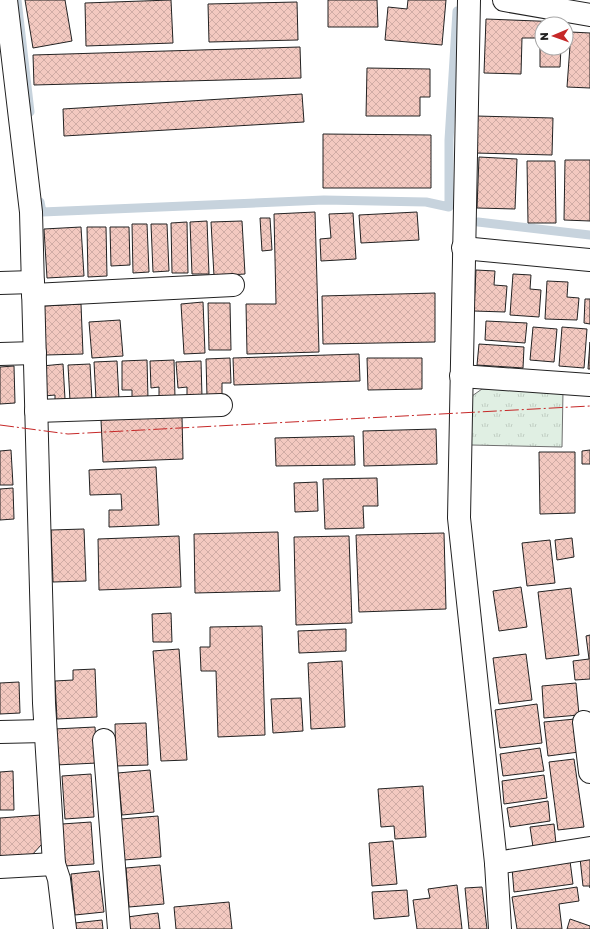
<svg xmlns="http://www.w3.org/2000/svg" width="590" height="929" font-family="'Golos Text',sans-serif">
<defs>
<pattern id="park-tufts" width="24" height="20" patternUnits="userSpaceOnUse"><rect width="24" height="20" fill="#e0efe3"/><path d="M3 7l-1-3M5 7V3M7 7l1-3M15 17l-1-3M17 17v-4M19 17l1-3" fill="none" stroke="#c0cdc2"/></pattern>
<pattern id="building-cross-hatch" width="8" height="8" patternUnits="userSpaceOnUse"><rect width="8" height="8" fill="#f3c9c0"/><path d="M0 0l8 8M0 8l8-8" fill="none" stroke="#d0aca5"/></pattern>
</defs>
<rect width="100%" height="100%" fill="#fff"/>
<path fill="url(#park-tufts)" stroke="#6f6f6f" d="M482,389L563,391L562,447L471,445L472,396Z"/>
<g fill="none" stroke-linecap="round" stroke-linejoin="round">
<g stroke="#c7d3dd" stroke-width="9">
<path d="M17,0L30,112"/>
<path d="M40,202L42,212L324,200L426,202L449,207V140L457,11"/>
<path d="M478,222L590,235"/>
</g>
</g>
<g fill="url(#building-cross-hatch)" stroke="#222">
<path d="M25,0H65L72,41L33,48Z"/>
<path d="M171,0L173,43L86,46L85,3Z"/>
<path d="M328,0H377L378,27H328Z"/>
<path d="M408,0H446L442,45L385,40L388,7L407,9Z"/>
<path d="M297,2L298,40L209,42L208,4Z"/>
<path d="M486,19L562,22L561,24H542V48H561L560,67H540V38H522L521,74L484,73Z"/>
<path d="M571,32L590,33V88L567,87Z"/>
<path d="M300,47L301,78L34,85L33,55Z"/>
<path d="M367,68L430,69V97H420V116H366Z"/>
<path d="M302,94L304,122L64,136L63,109Z"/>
<path d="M476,116L553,118L552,155L475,153Z"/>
<path d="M323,134L431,135V188H323Z"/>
<path d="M479,157L517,159L515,209L477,208Z"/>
<path d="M565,160H590V221L564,220Z"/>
<path d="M527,161H555L556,223H528Z"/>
<path d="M315,212L319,352L247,354L246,304H276L274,214Z"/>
<path d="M417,212L419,240L361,243L359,215Z"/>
<path d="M353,213L356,259L321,261L320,239L331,238L329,214Z"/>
<path d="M260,218H270L272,250L262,251Z"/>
<path d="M207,221L209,274H192L190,222Z"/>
<path d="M242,221L245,274L214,276L211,222Z"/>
<path d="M187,222L188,273H172L171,223Z"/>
<path d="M132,224H147L149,272L133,273Z"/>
<path d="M151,224H167L169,271L153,272Z"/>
<path d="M81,227L84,276L47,278L44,229Z"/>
<path d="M87,227H106L107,276L88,277Z"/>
<path d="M110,227H129L130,265L111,266Z"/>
<path d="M476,270L495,271L494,285L507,286L505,312L474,311Z"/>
<path d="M513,274L531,275L530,289L541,290L539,317L510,315Z"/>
<path d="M547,281L568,282L567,297L579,298L577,320L545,319Z"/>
<path d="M435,293V342L323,344L322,296Z"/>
<path d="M585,299H590V324L584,323Z"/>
<path d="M203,302L205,353L184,354L181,304Z"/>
<path d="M208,303H230L231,350H209Z"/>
<path d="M81,304L83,354L46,355L44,306Z"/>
<path d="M120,320L123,356L92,358L89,322Z"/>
<path d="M486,321L527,323L525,343L485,340Z"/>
<path d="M533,327L557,329L554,362L530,360Z"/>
<path d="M562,327L587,329L584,368L559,366Z"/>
<path d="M590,342V369H588Z"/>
<path d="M479,344L524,347L523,368L477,365Z"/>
<path d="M359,354L360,381L234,385L233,358Z"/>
<path d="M230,358L231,383H222V396L207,397L206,359Z"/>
<path d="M367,358H422V389L368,390Z"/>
<path d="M147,360L148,399L132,400V390H122V361Z"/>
<path d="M174,360L175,397H159V387L151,388L150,361Z"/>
<path d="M117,361L119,399L96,400L94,362Z"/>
<path d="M201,361L202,397H187V387L178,388L176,362Z"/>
<path d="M63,364L65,399L55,400V395L44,396L42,366Z"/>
<path d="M90,364L92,401H70L68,365Z"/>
<path d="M14,366L15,403L0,404V367Z"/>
<path d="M182,417L183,459L103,462L101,420Z"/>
<path d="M436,429L437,464L364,466L363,431Z"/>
<path d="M354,436L355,465L276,466L275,438Z"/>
<path d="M11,450L13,485H0V451Z"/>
<path d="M590,450V464H582V451Z"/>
<path d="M539,452H575V513L540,514Z"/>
<path d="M156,467L159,525L109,527V510H122L121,494L90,495L89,470Z"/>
<path d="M377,478L378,506H363L364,528L325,529L323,479Z"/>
<path d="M317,482L318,511L295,512L294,483Z"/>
<path d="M13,488L14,519L0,520V489Z"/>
<path d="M84,529L86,581L53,582L51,530Z"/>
<path d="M278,532L280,591L195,593L194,534Z"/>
<path d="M444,533L446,609L359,612L356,535Z"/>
<path d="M179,536L181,587L99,590L98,539Z"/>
<path d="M349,536L352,623L296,625L294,537Z"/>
<path d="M572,538L574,557L557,560L555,540Z"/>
<path d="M550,540L555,583L527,586L522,543Z"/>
<path d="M521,587L527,627L499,631L493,591Z"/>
<path d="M571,588L579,655L546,659L538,592Z"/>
<path d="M171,613L172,642H153L152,614Z"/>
<path d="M262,626L265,735L218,737L216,671H201L200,647H210V627Z"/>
<path d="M346,629V651L299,653L298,631Z"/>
<path d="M590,635V679L575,680L573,661L589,659L586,636Z"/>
<path d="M179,649L187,760L161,761L153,651Z"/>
<path d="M526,654L532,700L499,704L493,658Z"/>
<path d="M342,661L345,727L311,729L308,663Z"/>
<path d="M95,669L97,717L57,719L55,681L73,680V670Z"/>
<path d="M19,682L20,713L0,714V683Z"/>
<path d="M576,683L579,715L544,718L542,686Z"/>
<path d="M301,698L303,731L273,733L271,699Z"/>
<path d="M537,704L542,743L500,748L495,710Z"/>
<path d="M575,719L579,752L548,756L544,722Z"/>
<path d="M146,723L148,765L116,766L115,724Z"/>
<path d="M95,727L97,763L56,765L54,729Z"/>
<path d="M540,748L544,771L503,776L500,754Z"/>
<path d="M574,759L584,827L558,830L549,762Z"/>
<path d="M150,770L154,812L122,815L118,773Z"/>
<path d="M13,771L14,810H0V772Z"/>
<path d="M91,774L94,817L65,819L62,776Z"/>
<path d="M544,775L547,798L504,804L502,781Z"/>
<path d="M423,786L426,837L395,839L394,826L381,827L378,789Z"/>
<path d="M548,801L550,821L510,827L507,808Z"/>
<path d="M41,815L42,844L31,856L0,858V818Z"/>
<path d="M158,816L161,857L124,860L121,819Z"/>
<path d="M91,822L94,864L65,866L62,824Z"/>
<path d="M554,824L556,844L533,847L530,827Z"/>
<path d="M393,841L397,884L372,886L369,843Z"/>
<path d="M590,857V888V886H583L580,858Z"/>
<path d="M570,861L573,884L514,892L512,868Z"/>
<path d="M160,865L164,904L129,907L126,868Z"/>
<path d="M99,871L104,912L75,915L71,874Z"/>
<path d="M457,885L462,929H417L413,900L430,898L428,889Z"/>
<path d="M482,887L487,929H469L465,888Z"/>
<path d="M577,887L579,901L559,904L562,929H517L512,897Z"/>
<path d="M407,890L409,916L374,919L372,892Z"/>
<path d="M229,902L232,929H176L174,907Z"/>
<path d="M158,913L160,929H128L127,917Z"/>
<path d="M570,919L590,926V929H567Z"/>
<path d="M102,920L103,929H76L75,923Z"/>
</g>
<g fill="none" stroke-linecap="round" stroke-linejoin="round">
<defs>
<g id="minor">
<path d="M6,0L31,212L44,703L54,864L59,879L65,929"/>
<path d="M469,0L459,518L496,863L500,929"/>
<path d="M504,0L590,15"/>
<path d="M463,248L590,260"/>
<path d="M0,283L33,282"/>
<path d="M33,295L233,285"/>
<path d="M0,354L35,353"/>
<path d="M461,376L590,385"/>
<path d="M36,411L221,405"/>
<path d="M584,722L590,772"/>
<path d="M0,732L45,731"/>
<path d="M104,740L119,929"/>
<path d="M496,863L590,848"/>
<path d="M0,867L54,864"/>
</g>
</defs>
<use href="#minor" stroke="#222" stroke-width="24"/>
<use href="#minor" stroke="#fff" stroke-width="22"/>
<path stroke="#c62828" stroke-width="1" stroke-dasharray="14 3 2 3" stroke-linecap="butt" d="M0,425L68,434L590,406"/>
</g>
<g transform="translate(554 36) rotate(268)"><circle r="19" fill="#ffffff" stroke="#a7a7a7"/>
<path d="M0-3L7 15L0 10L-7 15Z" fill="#c62828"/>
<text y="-6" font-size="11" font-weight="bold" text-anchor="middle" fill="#222222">N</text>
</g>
</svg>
